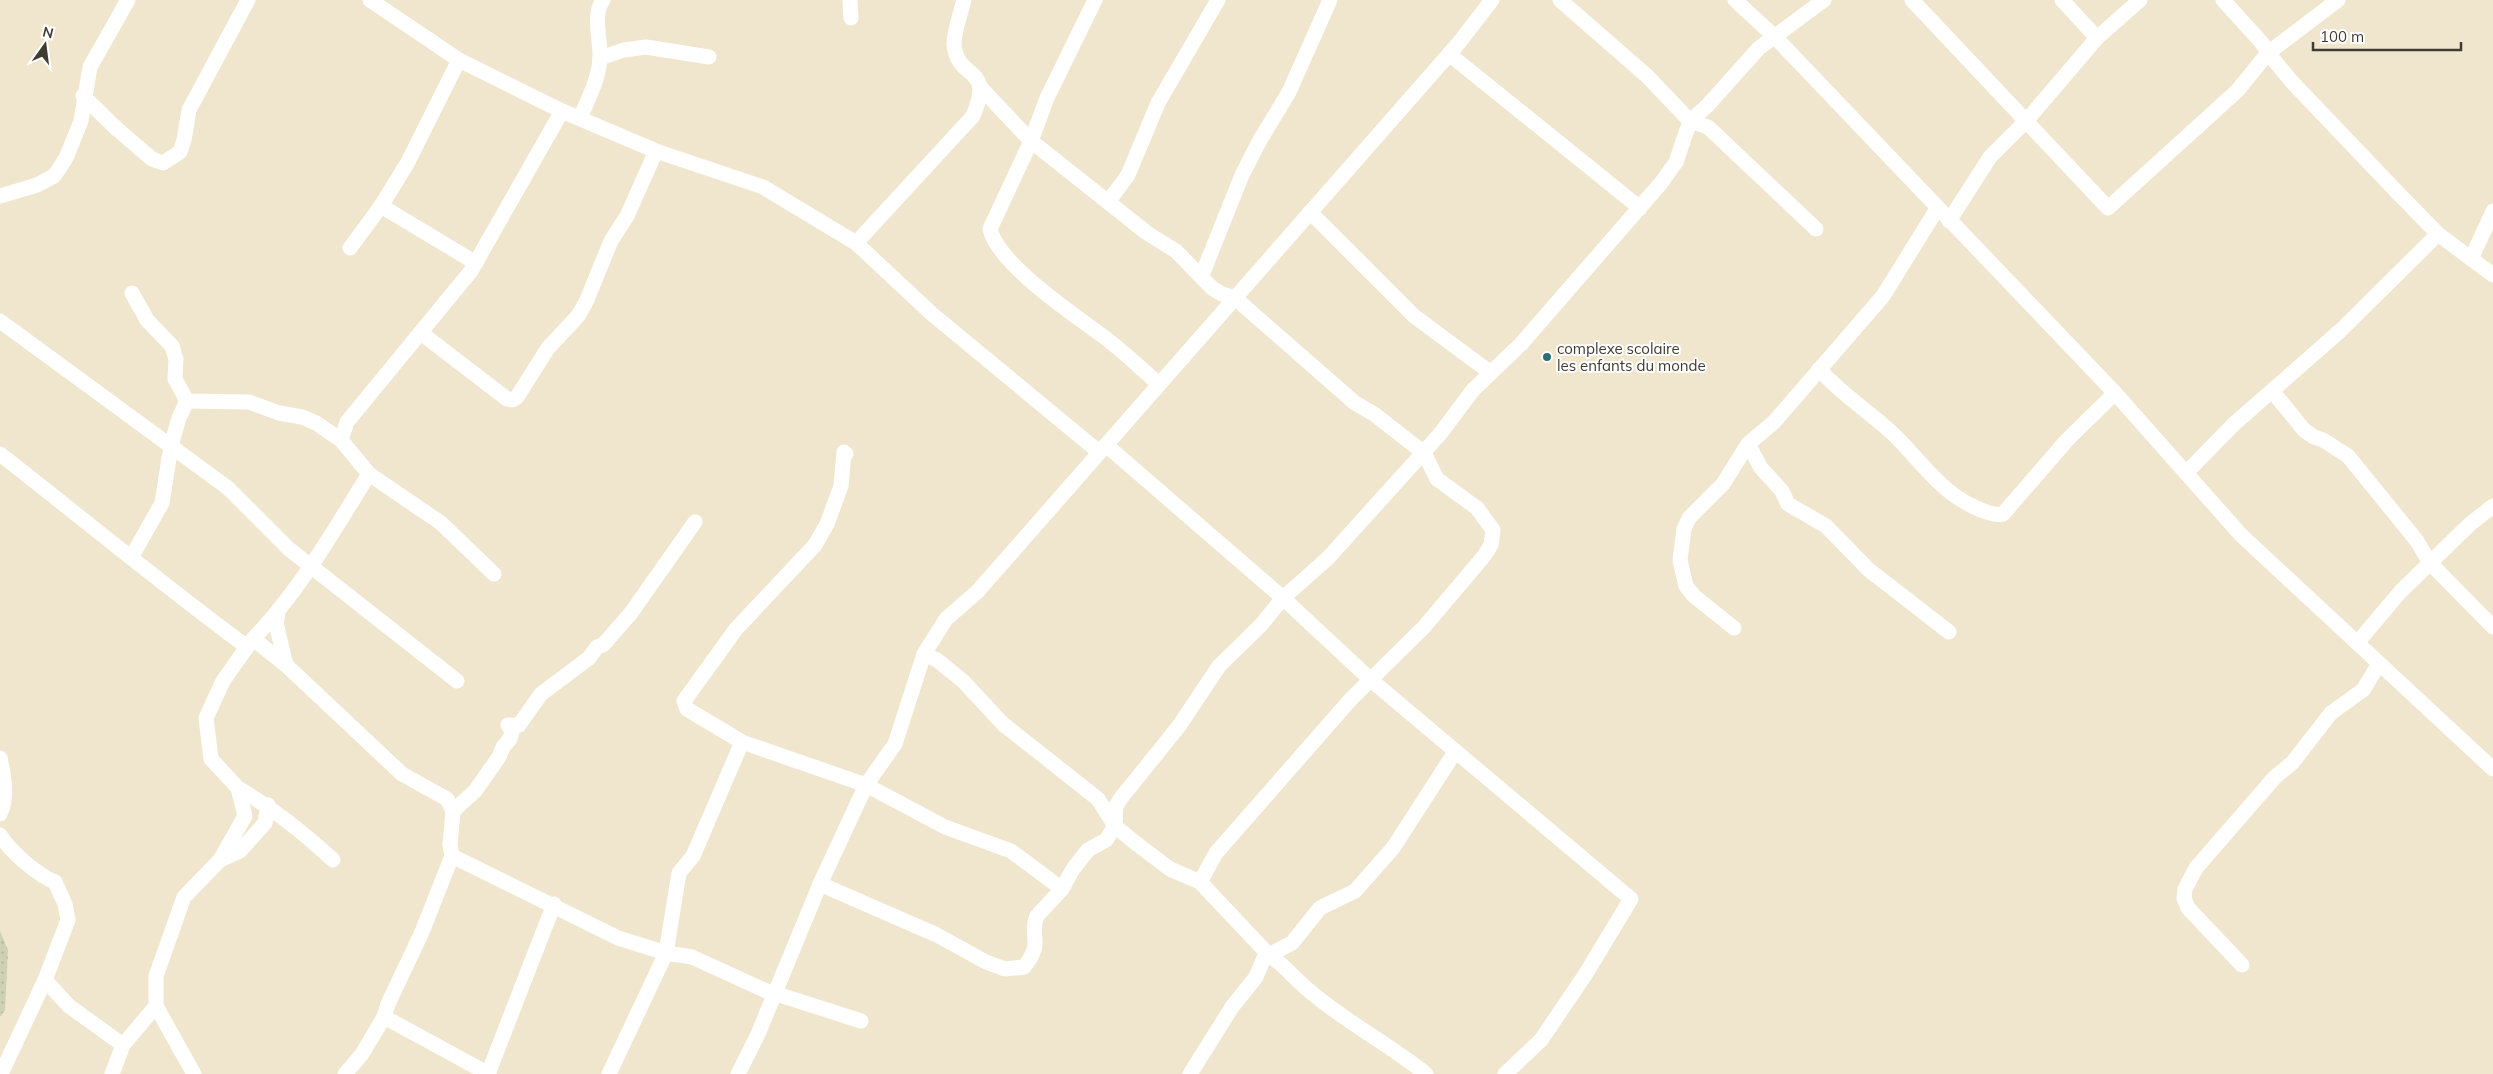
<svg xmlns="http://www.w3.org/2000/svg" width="2493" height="1074" font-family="Mulish,sans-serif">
<defs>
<pattern id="grass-dots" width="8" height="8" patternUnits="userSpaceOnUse" patternTransform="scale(1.25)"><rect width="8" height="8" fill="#cdd2b5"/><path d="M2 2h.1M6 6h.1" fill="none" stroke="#b1b59c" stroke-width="1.8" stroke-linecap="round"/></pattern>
</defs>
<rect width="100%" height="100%" fill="#f0e6ce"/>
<path fill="url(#grass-dots)" d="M0,931L8,950L5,1010L0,1017Z"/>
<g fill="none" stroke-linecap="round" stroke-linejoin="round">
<g stroke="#fff" stroke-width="15">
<path d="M370,0L459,60L562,111L656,151L763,187L856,243L932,314L1099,452"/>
<path d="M850,0L851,18"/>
<path d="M1095,0L1047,98L1031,141L990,229C998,264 1072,313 1100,334C1121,349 1140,368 1159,384"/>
<path d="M1560,0L1647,76L1690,121L1708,127L1816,229"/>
<path d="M1735,0L1775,37L2115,393L2241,535L2493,769"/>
<path d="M1912,0L2108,208L2237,91L2268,53L2338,0"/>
<path d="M2062,0L2097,38"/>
<path d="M2223,0L2262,43L2268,53L2292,82L2397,192L2438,234L2493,275"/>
<path d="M1449,54L1640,208"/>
<path d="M600,58L624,50L646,47L709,57"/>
<path d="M981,88L1031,141L1147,233L1176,251L1212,288L1222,294L1235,298L1355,403L1374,414L1424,453L1437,479L1477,508L1493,530L1491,545L1484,556L1424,627L1351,699L1216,853L1200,882"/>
<path d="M83,96L117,129L152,159L163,163L180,152L184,140L189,110L248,0"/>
<path d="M580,118C588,99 599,79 600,58C601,41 592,15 603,0"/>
<path d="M0,196L37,185L54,176L59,169L66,158L81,121L90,67L128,0"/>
<path d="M1108,202L1128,175L1158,103L1218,0"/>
<path d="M381,206L476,263"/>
<path d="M1310,212L1414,316L1491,373"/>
<path d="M1949,221L1990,157L2027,120L2097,38L2140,0"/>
<path d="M856,243L973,116C995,64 958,82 954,45C953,35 961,12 964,0"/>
<path d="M350,248L381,206L408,162L459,60"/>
<path d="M2471,259L2493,211"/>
<path d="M1202,275L1242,175L1260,140L1289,92L1330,0"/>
<path d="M132,293L147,320L172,346L176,359L175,379L187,401L249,402L279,413L302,417L316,423L341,440"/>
<path d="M0,321L228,488L289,549L457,681"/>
<path d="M421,333L507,399L512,400L517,397L548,348L578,316L586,302L611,241L627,216L656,151"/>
<path d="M1819,369C1840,393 1867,410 1891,432C1913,452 1930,478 1954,495C1965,503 1990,517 2003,514L2067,440L2115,393"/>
<path d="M2273,392L2304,430L2314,437L2323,440L2348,456L2417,541L2430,563L2493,627"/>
<path d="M1748,444L1761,468L1782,491L1788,504L1826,526L1869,570L1949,632"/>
<path d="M1106,445L1283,598L1371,680L1631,899L1585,975L1541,1040L1505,1074"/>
<path d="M0,454C82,518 163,585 247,647L253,639L286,665L402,774L447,799L453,811L450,845L452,856L422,932L388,1004L384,1017L489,1074"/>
<path d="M846,454L844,452L841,486L827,524L815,545L736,629L684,701L687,709L742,742L866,785L945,827L1011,851L1062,889"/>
<path d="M2186,473L2234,424L2340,331L2438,234"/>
<path d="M369,474L441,523L494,574"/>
<path d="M132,556L162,503L171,446L179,418L187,401"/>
<path d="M278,613L276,623L286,665"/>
<path d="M1734,628L1694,596L1686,586L1680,560L1684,529L1689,518L1723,484L1748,444L1774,422L1883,296L1937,209"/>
<path d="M253,639C300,590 333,532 369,474L341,440L347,422L471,271L562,111"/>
<path d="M2357,643L2401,591L2470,524L2493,506"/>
<path d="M924,654L937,660L963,681L1003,724L1098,799L1115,826L1133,841L1170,869L1200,882L1269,955L1292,943L1320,908L1355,891L1393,848L1455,752"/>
<path d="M0,758C4,776 8,797 0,814"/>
<path d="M238,788C274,809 303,832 333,860"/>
<path d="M453,811L475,791L499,757L503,747L510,739L512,731L508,725H519L541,694L589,658L597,647L603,645L631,613L695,522"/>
<path d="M0,835C10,851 37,875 55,882L65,904L68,920L45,980L69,1006L123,1045L156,1006"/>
<path d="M452,856L618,938L666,953L679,873L693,856L742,742"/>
<path d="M220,860L240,851L265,823L268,805"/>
<path d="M820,884L937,935L986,962L1005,969L1024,967C1045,941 1028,937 1037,916L1062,889L1073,869L1088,850L1106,840L1115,826L1116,806L1121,798L1179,726L1219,666L1261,625L1283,598L1328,558L1440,434L1473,390L1521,344L1661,183L1676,162L1690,121L1707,106L1759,48L1824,0"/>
<path d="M2242,965L2188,908L2184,898L2185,889L2196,868L2275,777L2292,763L2331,713L2363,690L2379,664"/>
<path d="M1,1074L45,980"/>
<path d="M112,1074L123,1045"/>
<path d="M194,1074L156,1006V976L184,897L220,860L245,816L238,788L211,759L206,718L223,681L247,647"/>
<path d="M345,1074L362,1054L384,1017"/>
<path d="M488,1074L554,904"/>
<path d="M609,1074L666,953L692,957L764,990L861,1021"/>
<path d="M738,1074L758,1034L820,884L866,785L895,744L924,654L946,619L977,592L1458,44L1492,0"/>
<path d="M1190,1074L1232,1007L1256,977L1263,960L1269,955C1285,966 1292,976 1306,988C1343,1021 1388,1043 1426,1074"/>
</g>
</g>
<circle fill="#287271" stroke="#fff" stroke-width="2" cx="1547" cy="357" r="5"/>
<g text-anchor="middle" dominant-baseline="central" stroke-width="4" stroke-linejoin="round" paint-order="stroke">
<g font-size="15" fill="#403c32" stroke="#fff" text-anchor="start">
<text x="1557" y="348">complexe scolaire<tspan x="1557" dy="17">les enfants du monde</tspan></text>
</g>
</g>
<g transform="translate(45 45) rotate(14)" stroke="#ffffff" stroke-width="4" paint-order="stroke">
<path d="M0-4L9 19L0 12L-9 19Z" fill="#403c32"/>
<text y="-8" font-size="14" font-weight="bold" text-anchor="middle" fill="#403c32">N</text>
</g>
<path d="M2313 42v8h148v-8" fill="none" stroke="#403c32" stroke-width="2.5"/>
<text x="2320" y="42" font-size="15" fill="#403c32" stroke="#ffffff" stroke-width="4" paint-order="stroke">100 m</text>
</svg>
